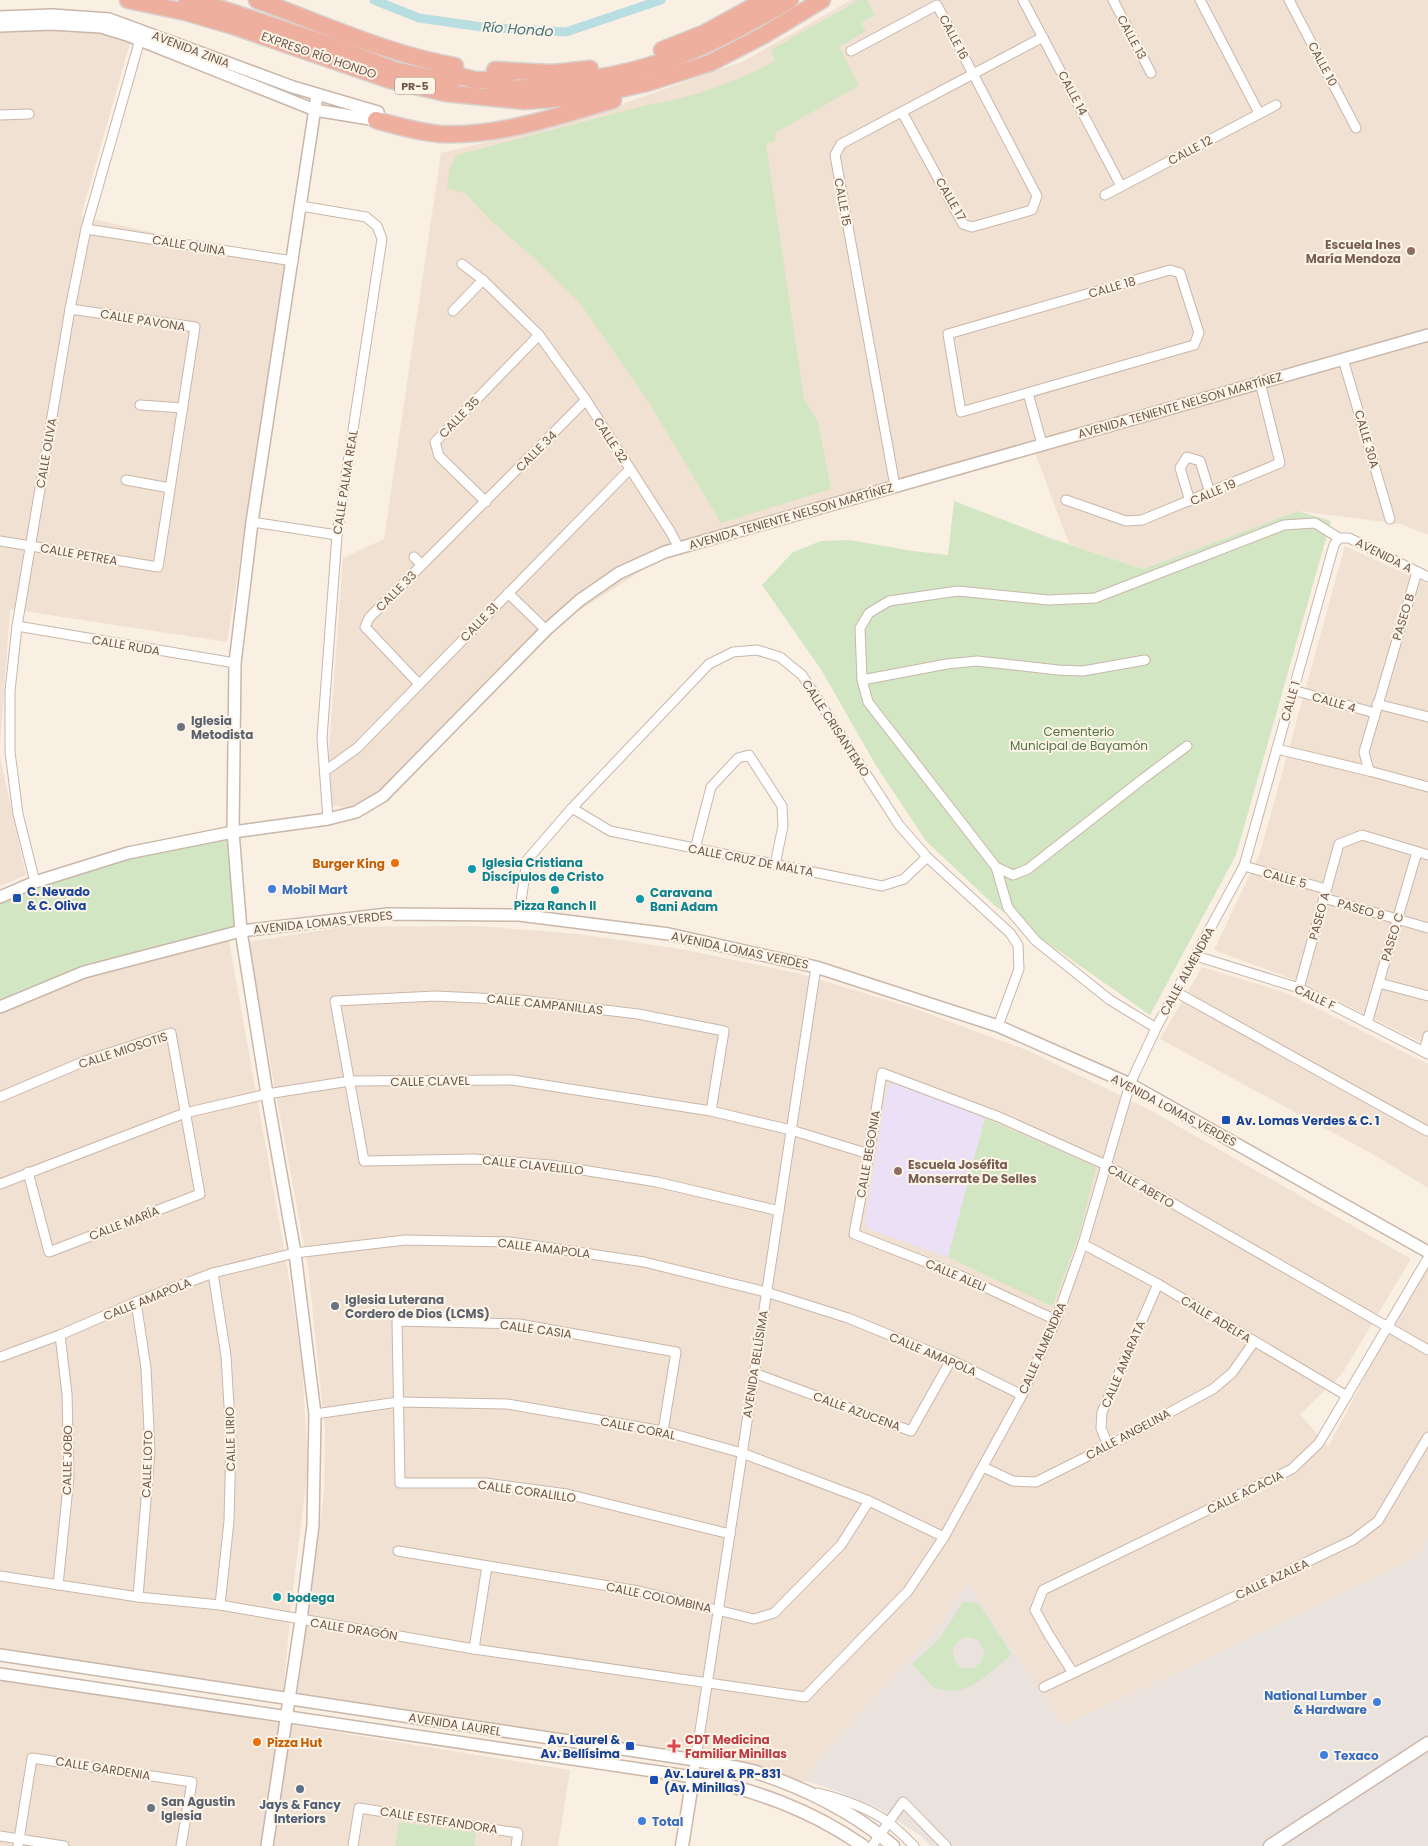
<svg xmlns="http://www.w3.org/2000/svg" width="1428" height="1846" font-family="Poppins,sans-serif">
<rect width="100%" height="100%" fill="#faefe3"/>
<g fill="#f1e1d2">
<path d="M851,0H1428V535L1401,524L1298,511L1143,569L1069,544L1033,447L969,459L673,551L572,615L365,811L325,804L343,558L384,539L441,153L574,121L744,61Z"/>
<path d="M89,29L130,43L81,216L287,264L227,642L10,609L0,746V30Z"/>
<path d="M1345,546L1428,584V1046L1303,983L1214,950L1260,853Z"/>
<path d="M0,757L26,875L0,886Z"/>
<path d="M477,926L579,934L686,950L801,974L913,1008L1029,1051L1150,1110L1411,1259L1342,1374L1300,1414L1328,1447L1428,1257V1539L1417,1558L1064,1726L967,1581L940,1626L823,1754L806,1781L789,1782L724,1756L628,1747L297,1697L324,1493L325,1430L308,1267L248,942L342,927Z"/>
<path d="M208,941H229L288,1272L302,1364L308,1468L291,1606L283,1695L0,1651V1010L54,985Z"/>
<path d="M1202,967L1287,993L1428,1064V1188L1376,1156L1160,1039Z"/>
<path d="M0,1680L217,1713L570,1770L558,1846H0Z"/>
</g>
<path fill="#e9e2dd" d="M1428,1539V1846H931L921,1836L880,1809L837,1791L806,1781L823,1754L940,1626L967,1581L1064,1726L1417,1558Z"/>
<path fill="#ece0f6" d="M895,1081L985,1118L948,1257L870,1230L866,1226L865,1221L887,1087Z"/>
<g fill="#d3e6c3" fill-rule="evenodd">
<path d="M859,0H867L875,15L861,23L866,31L839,47L859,86L776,132L775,141L766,144L804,399L818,422L831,489L721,523L646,398L580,303L535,259L490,220L466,194L447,188L449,171L456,156L468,152L647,105C692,98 735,83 775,61L771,50Z"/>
<path d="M954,501L1053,539L1143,569L1298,511L1331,521L1236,855L1150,1015L995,906L926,841L875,764L822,671L762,585L793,552L821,541L850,540L913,551L948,555Z"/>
<path d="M233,832L241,931L84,972L0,1007V897L35,882Z"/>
<path d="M985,1118L1094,1166L1096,1168L1080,1231L1053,1305H1049L948,1257Z"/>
<path d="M964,1601L979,1604L1011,1653L1009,1657C985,1676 966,1700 933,1687L912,1664L939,1639ZM966,1637L978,1640L984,1650C984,1665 973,1672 959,1666C949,1655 952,1642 966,1637Z"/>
<path d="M399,1822L476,1833L474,1846H395Z"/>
</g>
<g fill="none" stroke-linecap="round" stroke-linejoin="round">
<path stroke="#b9dee1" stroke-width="9" d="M374,0L419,18L482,27L566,32L661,0"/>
<defs>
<g id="minor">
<path d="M1023,0L1121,186"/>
<path d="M1113,0L1151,73"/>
<path d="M1200,0L1259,113"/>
<path d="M1289,0L1356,128"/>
<path d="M851,51L937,5L1037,196L1032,210L972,227L963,224L902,112"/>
<path d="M0,115L29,114"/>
<path d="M1105,195L1276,105"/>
<path d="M301,206L366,217L377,226L382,239L337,535L322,738L328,819"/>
<path d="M86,229L293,261"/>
<path d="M462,264L483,280L539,335L586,400L670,531L679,548"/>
<path d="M1170,270L1180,273L1199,333L1194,345L961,412L948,334Z"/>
<path d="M453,311L483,280"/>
<path d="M1343,359L1390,519"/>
<path d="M1028,393L1042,444"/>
<path d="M140,405L183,408"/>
<path d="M126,480L170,488"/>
<path d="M895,486L835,155L841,144L1043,37"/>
<path d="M1066,500L1126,521L1142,520L1280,463L1260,382"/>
<path d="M1190,501L1180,468L1187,457L1200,461L1210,493"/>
<path d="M486,502L439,456L435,442L539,335"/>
<path d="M252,522L337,535"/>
<path d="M1339,538H1349L1428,577"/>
<path d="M0,541L158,567L195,327L70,309"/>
<path d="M414,557L422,565"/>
<path d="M508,593L546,630"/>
<path d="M17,626L235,663"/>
<path d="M862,680L947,664L977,661L1058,670L1083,671L1145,660"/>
<path d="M419,684L365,627L369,618L586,400"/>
<path d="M1293,690L1375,713"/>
<path d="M1377,704L1428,717"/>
<path d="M1277,749L1369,771L1428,787"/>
<path d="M325,771L357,748L630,469"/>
<path d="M1369,771L1364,752L1417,572"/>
<path d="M572,808L610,831L882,886L904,879L927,857"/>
<path d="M695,849L711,787L738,758L749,755L782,806L783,826L775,865"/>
<path d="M1244,866L1326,889"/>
<path d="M996,867L1013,875L1028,869L1144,778L1187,746"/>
<path d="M35,882L18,814L10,752V691L17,626L70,309L86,229L141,36"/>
<path d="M1324,898L1428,928"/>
<path d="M519,915L527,860L572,808L709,664L733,652L757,650L780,657L802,675L899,825L927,857L1010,933L1018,945L1019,969L998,1026"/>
<path d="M1196,956L1299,988L1428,1054"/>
<path d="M1379,983L1428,996"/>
<path d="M1299,988L1339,844L1362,835L1428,855"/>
<path d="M1176,992L1427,1131"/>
<path d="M1367,1023L1417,852"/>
<path d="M1156,1028L1110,1000L1036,941L1008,908L996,867L868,702L862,680L860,628L869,613L889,601L958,591L1048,600L1095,598L1284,525L1315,523L1339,538"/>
<path d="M1424,1052L1428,1036"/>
<path d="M0,1097L85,1061L171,1033L200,1194L49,1252L28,1172"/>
<path d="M711,1111L724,1031L638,1014L520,1000L435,996L335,1001L364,1161L474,1159L551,1165L657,1182L779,1211"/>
<path d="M0,1184L185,1113L267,1094L350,1081L512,1080L711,1111L791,1130L869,1154"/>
<path d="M1083,1244L1158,1284L1347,1396"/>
<path d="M213,1273L226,1356L231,1439L229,1521L220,1605"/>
<path d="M136,1302L146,1368L150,1451L138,1597"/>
<path d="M1056,1320L959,1275L854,1234L869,1154L882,1073L999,1117L1106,1165L1428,1350"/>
<path d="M0,1357L60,1335L136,1302L213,1273L295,1253L405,1240L510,1242L644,1262L766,1292L848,1318L951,1360L1022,1395"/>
<path d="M754,1373L911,1431L951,1360"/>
<path d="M315,1414L398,1402L507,1404L663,1431L742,1453L869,1501L944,1537"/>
<path d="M663,1431L676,1352L519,1324L397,1321L400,1483H485L567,1494L730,1534"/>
<path d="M1108,1446L1101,1428L1102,1412L1158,1284"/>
<path d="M983,1467L1013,1481L1036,1482L1108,1446L1213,1389L1232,1373L1254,1342"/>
<path d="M398,1551L639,1591L754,1619L774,1613L841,1545L869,1501"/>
<path d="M0,1576L138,1597L220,1605L474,1649L805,1697L908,1591L944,1537L1022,1395L1056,1320L1083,1244L1130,1084L1156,1028L1244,866L1334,545L1339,538"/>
<path d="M58,1585L69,1477L67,1394L60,1335"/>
<path d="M474,1649L487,1566"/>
<path d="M1073,1673L1049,1635L1035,1610L1043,1590L1292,1469L1319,1443L1428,1258"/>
<path d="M1044,1687L1353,1540L1378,1521L1428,1437"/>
<path d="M693,1777L816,967"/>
<path d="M818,1793C842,1799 867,1807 888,1822C897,1829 906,1838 914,1846"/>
<path d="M0,1836L64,1846"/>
<path d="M18,1846L32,1758L192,1782L181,1846"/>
<path d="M353,1846L359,1808L518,1833L516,1846"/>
<path d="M872,1846L903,1802L946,1846"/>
</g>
<g id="tertiary">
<path d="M0,17L52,15L109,19L293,87L378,112L376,120L315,110L127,35L101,27L51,24L0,26"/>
<path d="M0,897L35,882L128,853L233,832L328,819L356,812L383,796L546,630L580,600L619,573L665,552L1428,335"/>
<path d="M0,1007L84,972L241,931L388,914L519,915L669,934L816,967L998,1026L1130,1084L1428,1252"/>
<path d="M0,1655L695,1760"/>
<path d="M0,1674L693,1777"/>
<path d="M267,1846L301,1620L313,1525L315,1414L295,1253L267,1094L241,931L233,832L235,663L252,522L317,95"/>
</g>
<g id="secondary">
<path d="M695,1760C714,1764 734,1766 752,1771C801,1786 854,1812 893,1846"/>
<path d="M682,1846L693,1777C755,1790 810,1809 863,1846"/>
<path d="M1270,1846L1428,1743"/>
</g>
<g id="motorway">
<path d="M128,0L185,12L233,26L390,80L445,93L524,101L579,97L611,91L647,83L710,63L764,35L822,0"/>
<path d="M187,0L225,10L330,45L394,70L452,82"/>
<path d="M257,0C323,24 387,54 455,66"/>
<path d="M662,50L705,33L765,0"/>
<path d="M495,70L552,73L590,69"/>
<path d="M440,71L475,80H507"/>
<path d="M574,81C587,81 600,77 612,75C680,62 731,34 790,0"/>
<path d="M493,88L504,89L586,86"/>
<path d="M376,120C397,126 418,132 440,134C498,137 557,116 613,100"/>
</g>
</defs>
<use href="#minor" stroke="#c9b7aa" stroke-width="11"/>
<use href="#tertiary" stroke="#c9b7aa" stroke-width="14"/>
<use href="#secondary" stroke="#ceb8ab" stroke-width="15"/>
<use href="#motorway" stroke="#d7d0cd" stroke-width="19"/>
<use href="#minor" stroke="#fff" stroke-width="9"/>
<use href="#tertiary" stroke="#fff" stroke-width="11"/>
<use href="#secondary" stroke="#fff" stroke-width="12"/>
<use href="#motorway" stroke="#efaf9f" stroke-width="16"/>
</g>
<g fill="#8d6e63" stroke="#fdf4e8" stroke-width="2">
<circle cx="1411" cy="251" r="5"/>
<circle cx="898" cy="1171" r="5"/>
</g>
<g fill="#6b7280" stroke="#fdf4e8" stroke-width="2">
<circle cx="181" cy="727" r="5"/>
<circle cx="335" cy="1306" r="5"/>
<circle cx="151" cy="1808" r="5"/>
</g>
<g fill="#e8710a" stroke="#fdf4e8" stroke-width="2">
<circle cx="395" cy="863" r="5"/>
<circle cx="257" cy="1742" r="5"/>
</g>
<g fill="#0f9aa8" stroke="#fdf4e8" stroke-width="2">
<circle cx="472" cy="869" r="5"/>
<circle cx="555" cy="890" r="5"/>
<circle cx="640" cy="899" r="5"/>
<circle cx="277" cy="1597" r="5"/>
</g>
<g fill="#3f7fe0" stroke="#fdf4e8" stroke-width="2">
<circle cx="272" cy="889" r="5"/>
<circle cx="1377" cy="1702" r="5"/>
<circle cx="1324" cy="1755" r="5"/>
<circle cx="642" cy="1821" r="5"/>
</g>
<g fill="#1a4fb4" stroke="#fdf4e8" stroke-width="2">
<rect x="12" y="893" width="10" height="10" rx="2.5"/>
<rect x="1221" y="1115" width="10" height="10" rx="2.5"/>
<rect x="625" y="1741" width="10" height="10" rx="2.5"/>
<rect x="649" y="1775" width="10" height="10" rx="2.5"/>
</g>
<path fill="#e0444e" stroke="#fdf4e8" stroke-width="2" d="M671.5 1738.5h5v5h5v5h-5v5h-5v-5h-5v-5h5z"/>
<circle fill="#5c6f8a" stroke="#fdf4e8" stroke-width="2" cx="300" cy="1789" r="5"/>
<g text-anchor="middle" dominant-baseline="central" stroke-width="4" stroke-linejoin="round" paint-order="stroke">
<rect fill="#fdf4e8" stroke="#9a857a" stroke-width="1" x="395" y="77.5" width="40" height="17" rx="4"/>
<g font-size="11" font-weight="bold" fill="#6f564b">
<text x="415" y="86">PR-5</text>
</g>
<g font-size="12" fill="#6f564b" stroke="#fdf4e8">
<text transform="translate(954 37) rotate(62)">CALLE 16</text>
<text transform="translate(1132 37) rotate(62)">CALLE 13</text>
<text transform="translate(191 49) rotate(21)">AVENIDA ZINIA</text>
<text transform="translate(319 55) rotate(19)">EXPRESO RÍO HONDO</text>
<text transform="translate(1323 64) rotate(62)">CALLE 10</text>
<text transform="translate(1073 93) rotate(62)">CALLE 14</text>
<text transform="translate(1190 150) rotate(-28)">CALLE 12</text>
<text transform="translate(951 199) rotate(60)">CALLE 17</text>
<text transform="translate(843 202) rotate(80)">CALLE 15</text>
<text transform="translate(189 245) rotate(9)">CALLE QUINA</text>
<text transform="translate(1112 287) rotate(-16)">CALLE 18</text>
<text transform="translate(143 320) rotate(9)">CALLE PAVONA</text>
<text transform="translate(1180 405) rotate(-16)">AVENIDA TENIENTE NELSON MARTÍNEZ</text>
<text transform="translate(459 417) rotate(-46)">CALLE 35</text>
<text transform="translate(1367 439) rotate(74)">CALLE 30A</text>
<text transform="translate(611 440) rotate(57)">CALLE 32</text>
<text transform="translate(536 451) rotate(-45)">CALLE 34</text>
<text transform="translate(46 453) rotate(-80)">CALLE OLIVA</text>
<text transform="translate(345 482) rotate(-81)">CALLE PALMA REAL</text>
<text transform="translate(1213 492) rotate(-23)">CALLE 19</text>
<text transform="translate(791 516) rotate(-16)">AVENIDA TENIENTE NELSON MARTÍNEZ</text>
<text transform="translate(79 554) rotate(10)">CALLE PETREA</text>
<text transform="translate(1384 555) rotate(27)">AVENIDA A</text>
<text transform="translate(396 591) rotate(-45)">CALLE 33</text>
<text transform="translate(1403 617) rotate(-73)">PASEO B</text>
<text transform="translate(479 622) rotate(-46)">CALLE 31</text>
<text transform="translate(126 645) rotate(10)">CALLE RUDA</text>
<text transform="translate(1290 701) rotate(-74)">CALLE 1</text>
<text transform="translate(1334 702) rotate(16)">CALLE 4</text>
<text transform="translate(836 728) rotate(57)">CALLE CRISANTEMO</text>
<text transform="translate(751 860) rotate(11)">CALLE CRUZ DE MALTA</text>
<text transform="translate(1285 878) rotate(15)">CALLE 5</text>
<text transform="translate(1361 909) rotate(16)">PASEO 9</text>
<text transform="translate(1319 916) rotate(-75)">PASEO A</text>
<text transform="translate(323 922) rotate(-6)">AVENIDA LOMAS VERDES</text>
<text transform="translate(1392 937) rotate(-73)">PASEO C</text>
<text transform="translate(740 950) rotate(12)">AVENIDA LOMAS VERDES</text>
<text transform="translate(1187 971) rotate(-61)">CALLE ALMENDRA</text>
<text transform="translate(1315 997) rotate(25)">CALLE F</text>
<text transform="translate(545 1004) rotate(6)">CALLE CAMPANILLAS</text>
<text transform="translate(123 1050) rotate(-18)">CALLE MIOSOTIS</text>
<text transform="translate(430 1081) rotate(-1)">CALLE CLAVEL</text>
<text transform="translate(1174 1110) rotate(28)">AVENIDA LOMAS VERDES</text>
<text transform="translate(868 1154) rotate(-80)">CALLE BEGONIA</text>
<text transform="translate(533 1165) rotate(6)">CALLE CLAVELILLO</text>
<text transform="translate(1141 1186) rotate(30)">CALLE ABETO</text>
<text transform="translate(124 1223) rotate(-21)">CALLE MARÍA</text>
<text transform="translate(544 1248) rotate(7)">CALLE AMAPOLA</text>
<text transform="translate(956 1275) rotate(23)">CALLE ALELI</text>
<text transform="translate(147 1299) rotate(-22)">CALLE AMAPOLA</text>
<text transform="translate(1216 1319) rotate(31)">CALLE ADELFA</text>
<text transform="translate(536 1329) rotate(8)">CALLE CASIA</text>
<text transform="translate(1042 1348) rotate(-66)">CALLE ALMENDRA</text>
<text transform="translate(933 1354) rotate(23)">CALLE AMAPOLA</text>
<text transform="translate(755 1364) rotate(-81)">AVENIDA BELLÍSIMA</text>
<text transform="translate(1123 1364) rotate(-67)">CALLE AMARATA</text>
<text transform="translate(857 1411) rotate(20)">CALLE AZUCENA</text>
<text transform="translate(638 1428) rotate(11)">CALLE CORAL</text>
<text transform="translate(1128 1434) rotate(-28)">CALLE ANGELINA</text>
<text transform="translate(230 1439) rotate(-91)">CALLE LIRIO</text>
<text transform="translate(67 1460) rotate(-89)">CALLE JOBO</text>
<text transform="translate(147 1464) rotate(-88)">CALLE LOTO</text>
<text transform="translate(527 1491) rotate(8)">CALLE CORALILLO</text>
<text transform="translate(1245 1492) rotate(-26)">CALLE ACACIA</text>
<text transform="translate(1272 1579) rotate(-25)">CALLE AZALEA</text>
<text transform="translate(659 1597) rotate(12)">CALLE COLOMBINA</text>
<text transform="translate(354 1629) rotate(9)">CALLE DRAGÓN</text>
<text transform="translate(455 1724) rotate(9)">AVENIDA LAUREL</text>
<text transform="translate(103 1768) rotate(9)">CALLE GARDENIA</text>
<text transform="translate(439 1820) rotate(9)">CALLE ESTEFANDORA</text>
</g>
<g font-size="12" font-weight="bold" fill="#785e54" stroke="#fdf4e8" text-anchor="end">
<text x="1401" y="244">Escuela Ines<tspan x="1401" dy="14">María Mendoza</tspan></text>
<text x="908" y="1164" text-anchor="start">Escuela Joséfita<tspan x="908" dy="14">Monserrate De Selles</tspan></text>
</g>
<g font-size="12" font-weight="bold" fill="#5b616d" stroke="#fdf4e8" text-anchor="start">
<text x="191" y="720">Iglesia<tspan x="191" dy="14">Metodista</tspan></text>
<text x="345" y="1299">Iglesia Luterana<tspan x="345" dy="14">Cordero de Dios (LCMS)</tspan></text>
<text x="161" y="1801">San Agustin<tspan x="161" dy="14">Iglesia</tspan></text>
</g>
<g font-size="12" fill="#557444" stroke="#fdf4e8">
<text x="1079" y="731">Cementerio<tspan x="1079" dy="14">Municipal de Bayamón</tspan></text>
</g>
<g font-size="12" font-weight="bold" fill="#0d838f" stroke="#fdf4e8" text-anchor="start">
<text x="482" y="862">Iglesia Cristiana<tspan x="482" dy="14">Discípulos de Cristo</tspan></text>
<text x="650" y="892">Caravana<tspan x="650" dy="14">Bani Adam</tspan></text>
<text x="555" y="905" text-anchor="middle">Pizza Ranch II</text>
<text x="287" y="1597">bodega</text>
</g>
<g font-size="12" font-weight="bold" fill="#c56008" stroke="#fdf4e8" text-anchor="end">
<text x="385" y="863">Burger King</text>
<text x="267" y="1742" text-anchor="start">Pizza Hut</text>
</g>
<g font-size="12" font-weight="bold" fill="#366cbe" stroke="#fdf4e8" text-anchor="start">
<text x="282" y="889">Mobil Mart</text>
<text x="1367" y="1695" text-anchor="end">National Lumber<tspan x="1367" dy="14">&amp; Hardware</tspan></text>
<text x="1334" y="1755">Texaco</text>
<text x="652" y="1821">Total</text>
</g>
<g font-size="12" font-weight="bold" fill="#164399" stroke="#fdf4e8" text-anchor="start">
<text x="27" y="891">C. Nevado<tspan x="27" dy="14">&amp; C. Oliva</tspan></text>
<text x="1236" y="1120">Av. Lomas Verdes &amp; C. 1</text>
<text x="620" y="1739" text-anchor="end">Av. Laurel &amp;<tspan x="620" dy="14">Av. Bellísima</tspan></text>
<text x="664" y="1773">Av. Laurel &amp; PR-831<tspan x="664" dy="14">(Av. Minillas)</tspan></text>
</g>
<g font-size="12" font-weight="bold" fill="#be3a42" stroke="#fdf4e8" text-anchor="start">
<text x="685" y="1739">CDT Medicina<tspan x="685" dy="14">Familiar Minillas</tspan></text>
</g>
<g font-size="12" font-weight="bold" fill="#4e5e75" stroke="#fdf4e8">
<text x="300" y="1804">Jays &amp; Fancy<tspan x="300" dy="14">Interiors</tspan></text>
</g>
<g font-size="14" font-style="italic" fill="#44747b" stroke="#fdf4e8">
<text transform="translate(518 29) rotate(4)">Río Hondo</text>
</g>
</g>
</svg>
